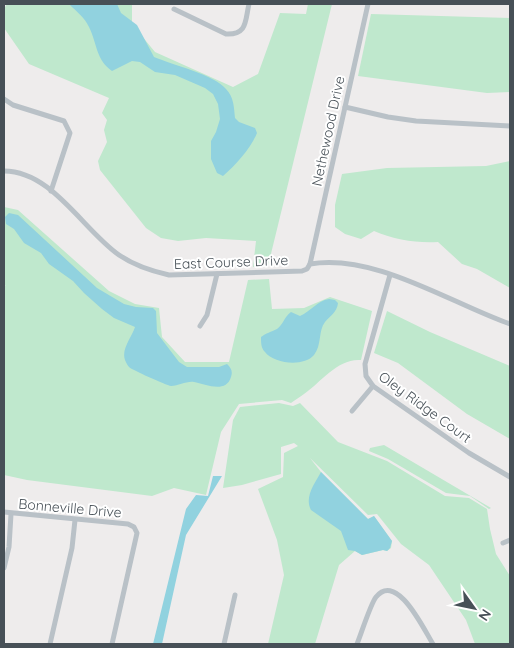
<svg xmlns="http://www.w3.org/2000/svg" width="514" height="648" font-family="Quicksand,sans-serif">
<rect width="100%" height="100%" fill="#eeecec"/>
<g fill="#bfe8cd">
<path d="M7,4H132V24L155,52L233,87L258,74L280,13L306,14L308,4H332L268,266L253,267L256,241L206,238L178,241L161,238L146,228L100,170L98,161L107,142L104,130L107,120L102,113L109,98L29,64L4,28V9Z"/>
<path d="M371,14L510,18V92L487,93L358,76Z"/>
<path d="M510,161V288L477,269L462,264L438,242C415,243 395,240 374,231L361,239L345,234L335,227V205L342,174L387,168L486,166Z"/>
<path d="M4,207L18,210L109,291L135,304L159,308L162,337L185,362H229L248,280L269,279L272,309L304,308L330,297L372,311L361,360C338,358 321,382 304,394C300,397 295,400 291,403L282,400L239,404L221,432L206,495L174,488L152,496L27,480L4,475V286H6L4,285Z"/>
<path d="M387,311L430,332L510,366V439L467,414L398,363L374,353Z"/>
<path d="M279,403L293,406L300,403L338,442L387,461L445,496L469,498L487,509L490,529L496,554L510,576V644H475L466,620L429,565L401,544L377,514L368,515L310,458L321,472L368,519L374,516L392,541L391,548L387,551L383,550L362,555L355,551L339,565L315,644H268L284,575L277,540L258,489L283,477L284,453L298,446L294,443L281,447V474L242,485L223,488L233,420L240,407Z"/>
<path d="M384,445L491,508L489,509L470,496L446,493L388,459L369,451L370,448Z"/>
</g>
<g fill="#91d2df">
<path d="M69,4H117L121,13L137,25L154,57C173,65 215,75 226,89C234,97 234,108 235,118L239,122L255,128L257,133C251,148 236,165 223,176L217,173L211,159V141L216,132L220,119L218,104L213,94L205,88L175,75L155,72L140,62L132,61L112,71C96,60 97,43 89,27C85,18 76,11 69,4Z"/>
<path d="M9,213L18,215L97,288L124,304L136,307L153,308L156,311L157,333L179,362L187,367H219L227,364C231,368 233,371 231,377C226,394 205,384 194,382C186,381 179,386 171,386C166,385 132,370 129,367C127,365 126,362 125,360C121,349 132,337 135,327L114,318L102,309L84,293L73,281L49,264L41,253L24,243L14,229L6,224L5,217Z"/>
<path d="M329,299L335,300L338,303C337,312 330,316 325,322C318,331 322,345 314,355C304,367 274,364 265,352C261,348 261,343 261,337C266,333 271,332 277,329C283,325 284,317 291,312L300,316C311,311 317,301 329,299Z"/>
<path d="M321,472L368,519L374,516L392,541L390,548L387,551L383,550L362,555L355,551L348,550L341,531L311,510C304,497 315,483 321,472Z"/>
<path d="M213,476H222L186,535L162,644H153L186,509L196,495L208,496Z"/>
</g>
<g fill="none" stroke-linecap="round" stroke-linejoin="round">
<g stroke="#b9c1c7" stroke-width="5">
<path d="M174,9L226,34C248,35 245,20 249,4"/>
<path d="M4,99L13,105L64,121L70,133L51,191"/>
<path d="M345,107L388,117L416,121L510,126"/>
<path d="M4,171C52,171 83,230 119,255C135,266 151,271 169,275L302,271L307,269L310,264C375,253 450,303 510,324"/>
<path d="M310,264L368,4"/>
<path d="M390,275L365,364L366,376L373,386L469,453L510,477"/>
<path d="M200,326L207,315L217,274"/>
<path d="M352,411L373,386"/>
<path d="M4,512L128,524L134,527L137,533L112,644"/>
<path d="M503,543L510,540"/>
<path d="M4,568L9,547L11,514"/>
<path d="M50,644L72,548L75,520"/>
<path d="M224,644L235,595"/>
<path d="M357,644C361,634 371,603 376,597C397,571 424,630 433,644"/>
</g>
</g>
<g text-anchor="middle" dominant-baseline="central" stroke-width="4" stroke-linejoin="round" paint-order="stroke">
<g font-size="14" fill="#475057" stroke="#fff">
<text transform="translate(328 131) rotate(-78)">Nethewood Drive</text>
<text transform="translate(231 262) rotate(-2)">East Course Drive</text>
<text transform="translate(425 407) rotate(36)">Oley Ridge Court</text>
<text transform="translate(70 508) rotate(5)">Bonneville Drive</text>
</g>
</g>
<rect width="514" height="648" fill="none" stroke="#475057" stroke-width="10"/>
<g transform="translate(474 608) rotate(123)" stroke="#ffffff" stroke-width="4" paint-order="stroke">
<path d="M0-4L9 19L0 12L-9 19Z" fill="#475057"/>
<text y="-8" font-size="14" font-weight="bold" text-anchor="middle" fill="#475057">N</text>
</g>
</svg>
